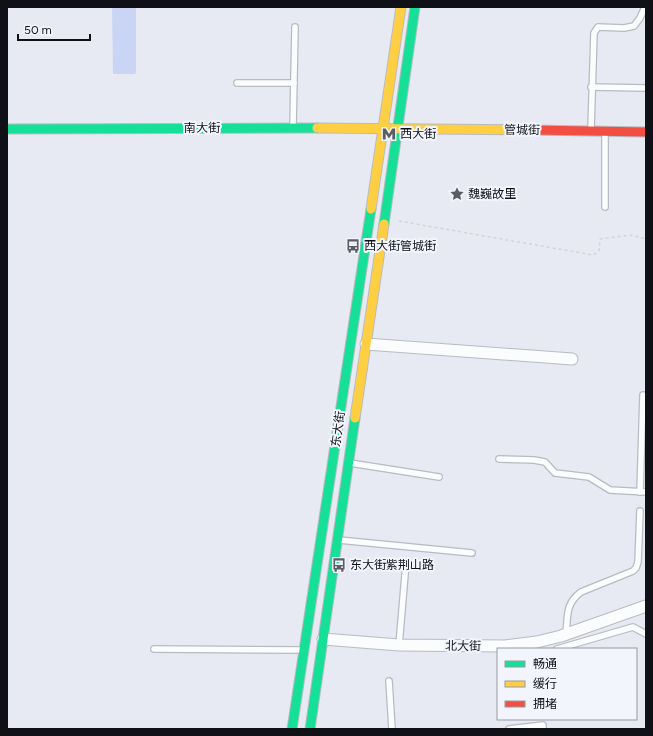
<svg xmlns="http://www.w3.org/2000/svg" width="653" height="736" font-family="Figtree,'Noto Sans SC',sans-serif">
<rect width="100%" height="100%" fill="#e7eaf3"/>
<path fill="#cad5f5" d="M112,7H136V73L134,74H113Z"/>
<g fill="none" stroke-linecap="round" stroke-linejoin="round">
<defs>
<g id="lane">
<path d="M237,83H294"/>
<path d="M591,87L646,88"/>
<path d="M293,127L295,27"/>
<path d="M591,129L594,33L598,27L624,28L634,26L640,18L645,7"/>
<path d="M605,207V133"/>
<path d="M499,459L534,460L545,462L555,473L589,477L610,490L646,492"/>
<path d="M350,463L439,477"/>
<path d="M640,492L643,395"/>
<path d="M339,540L472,553"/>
<path d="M566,634C568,616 565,604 581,592L633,571L636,568L638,562L640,511"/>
<path d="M399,645L406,563"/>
<path d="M154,649L302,650"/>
<path d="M557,649L633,627L646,634"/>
<path d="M389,681L392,729"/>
<path d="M509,729L543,725V729"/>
</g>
<g id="street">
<path d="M366,344L572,359"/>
<path d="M323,639L399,645L505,646L537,642L561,636L646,606"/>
</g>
<g id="fast">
<path d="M7,129L317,128"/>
<path d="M384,224L415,7"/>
<path d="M292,729L371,209"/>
<path d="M310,729L355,418"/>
</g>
<g id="slow">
<path d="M317,128L532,130"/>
<path d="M371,209L401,7"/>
<path d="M355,418L384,224"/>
</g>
<path id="jam" d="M532,130L646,132"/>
</defs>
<use href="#lane" stroke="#b8bbc2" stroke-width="8"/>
<use href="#street" stroke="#b8bbc2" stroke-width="13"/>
<use href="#fast" stroke="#b8bbc2" stroke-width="11"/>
<use href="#slow" stroke="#b8bbc2" stroke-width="11"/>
<use href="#jam" stroke="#b8bbc2" stroke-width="11"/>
<path stroke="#d3d4d7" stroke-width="1.5" stroke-dasharray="3 3" stroke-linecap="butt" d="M399,221L593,255L599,251L600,239L631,235L646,239"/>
<use href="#lane" stroke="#fbfcfd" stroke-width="5.5"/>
<use href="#street" stroke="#fbfcfd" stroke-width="11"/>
<use href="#fast" stroke="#16e098" stroke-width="9"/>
<use href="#slow" stroke="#ffcf43" stroke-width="9"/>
<use href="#jam" stroke="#f24e42" stroke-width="9"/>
</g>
<defs>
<symbol id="metro-bare" viewBox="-9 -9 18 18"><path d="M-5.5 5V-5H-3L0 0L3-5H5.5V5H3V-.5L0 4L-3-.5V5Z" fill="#5b5d64" stroke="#f2f5fc" stroke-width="2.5" paint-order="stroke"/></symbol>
<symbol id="sight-bare" viewBox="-9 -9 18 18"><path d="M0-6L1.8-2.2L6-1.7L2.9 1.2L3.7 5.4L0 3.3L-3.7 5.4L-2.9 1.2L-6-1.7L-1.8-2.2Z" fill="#5b5d64" stroke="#f2f5fc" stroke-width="2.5" paint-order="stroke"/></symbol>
<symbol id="bus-bare" viewBox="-9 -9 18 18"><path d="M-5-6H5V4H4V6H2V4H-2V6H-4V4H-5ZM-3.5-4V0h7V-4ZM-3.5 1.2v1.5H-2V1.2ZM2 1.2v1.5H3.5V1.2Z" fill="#5b5d64" stroke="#f2f5fc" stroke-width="2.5" paint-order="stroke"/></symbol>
</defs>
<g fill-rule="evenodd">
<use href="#metro-bare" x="379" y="124" width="20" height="20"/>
<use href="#sight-bare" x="447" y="184" width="20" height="20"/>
<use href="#bus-bare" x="343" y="236" width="20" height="20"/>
<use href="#bus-bare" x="329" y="555" width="20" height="20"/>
</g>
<g text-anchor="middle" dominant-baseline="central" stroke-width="4" stroke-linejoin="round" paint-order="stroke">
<g font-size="12" fill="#0f1117" stroke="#f2f5fc">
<text x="202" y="128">南大街</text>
<text transform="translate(522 130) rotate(1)">管城街</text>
<text transform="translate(338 429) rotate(-82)">东大街</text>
<text transform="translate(463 646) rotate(1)">北大街</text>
</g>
<g font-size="12" fill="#0f1117" stroke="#f2f5fc" text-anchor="start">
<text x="400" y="134">西大街</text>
<text x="468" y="194">魏巍故里</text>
<text x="364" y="246">西大街管城街</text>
<text x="350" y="565">东大街紫荆山路</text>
</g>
</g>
<rect width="653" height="736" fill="none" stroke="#0f1117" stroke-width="16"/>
<rect x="497" y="648" width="140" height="72" fill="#f2f5fc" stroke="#979aa0"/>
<rect x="505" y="661" width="20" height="6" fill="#16e098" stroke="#979aa0"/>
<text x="533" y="668" font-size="12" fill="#0f1117">畅通</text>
<rect x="505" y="681" width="20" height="6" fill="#ffcf43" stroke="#979aa0"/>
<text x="533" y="688" font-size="12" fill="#0f1117">缓行</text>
<rect x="505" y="701" width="20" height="6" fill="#f24e42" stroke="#979aa0"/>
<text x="533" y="708" font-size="12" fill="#0f1117">拥堵</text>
<path d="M18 34v6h72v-6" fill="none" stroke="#0f1117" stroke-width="2"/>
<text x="24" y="34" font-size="12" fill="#0f1117" stroke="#f2f5fc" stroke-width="3" paint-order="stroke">50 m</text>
</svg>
